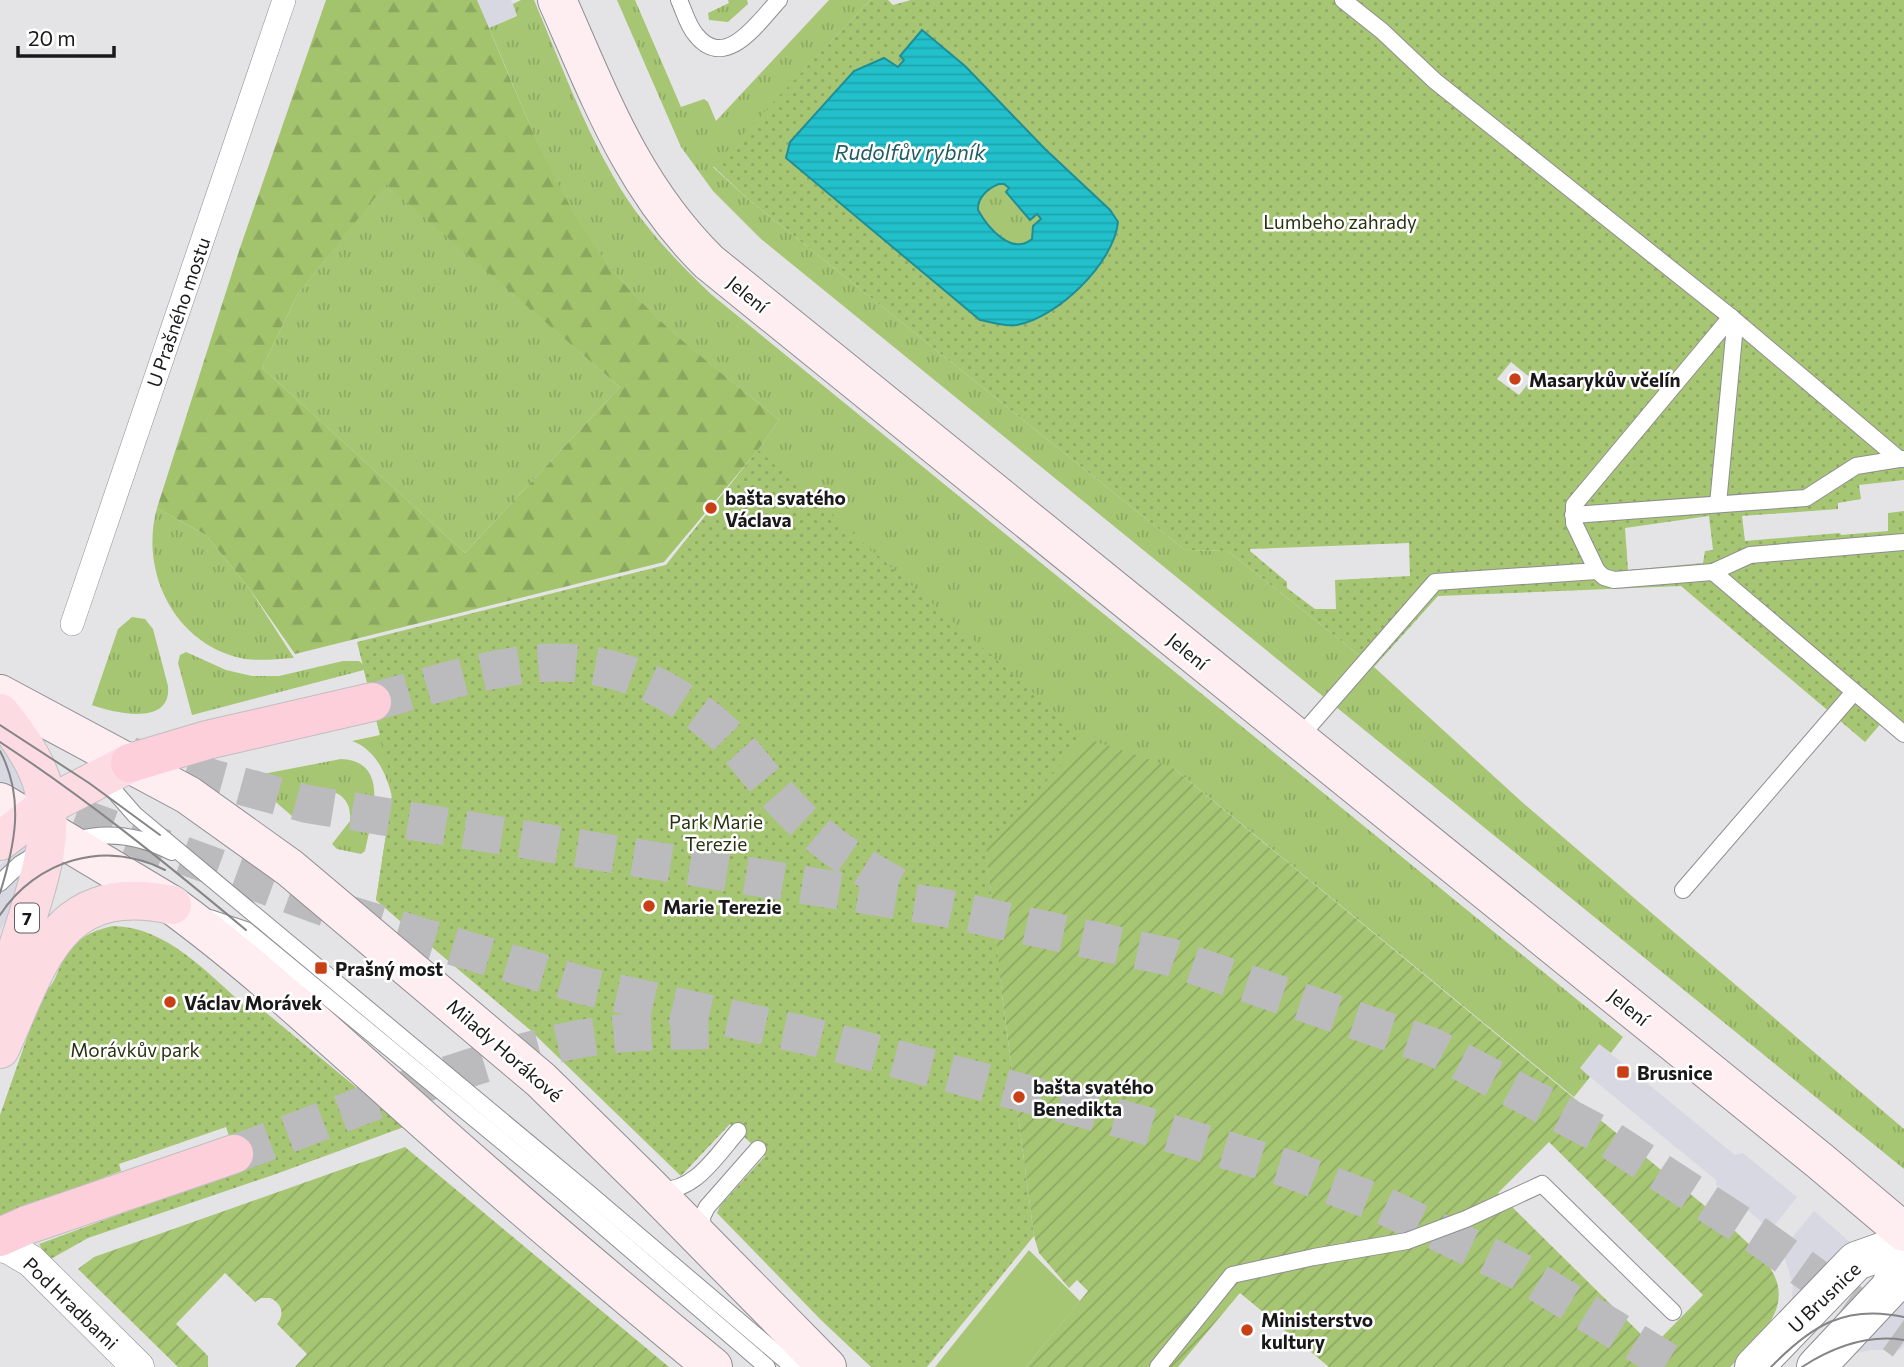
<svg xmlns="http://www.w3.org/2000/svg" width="1904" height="1367" font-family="Commissioner,sans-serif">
<defs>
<pattern id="grass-tufts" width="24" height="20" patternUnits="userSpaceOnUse" patternTransform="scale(1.75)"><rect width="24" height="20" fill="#a6c673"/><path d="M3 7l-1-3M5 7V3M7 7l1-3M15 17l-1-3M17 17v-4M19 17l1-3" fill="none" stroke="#8eaa63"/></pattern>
<pattern id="forest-firs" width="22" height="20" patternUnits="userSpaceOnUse" patternTransform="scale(1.75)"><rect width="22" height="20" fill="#a3c46d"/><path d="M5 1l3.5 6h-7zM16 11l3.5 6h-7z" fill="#8ca85e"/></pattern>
<pattern id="park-dots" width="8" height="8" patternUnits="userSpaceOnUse" patternTransform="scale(1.75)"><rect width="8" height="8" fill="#a6c673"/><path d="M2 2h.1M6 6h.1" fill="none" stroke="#8eaa63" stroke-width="1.8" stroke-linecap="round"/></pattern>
<pattern id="garden-furrows" width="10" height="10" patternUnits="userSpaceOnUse" patternTransform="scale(1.75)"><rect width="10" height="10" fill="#a6c673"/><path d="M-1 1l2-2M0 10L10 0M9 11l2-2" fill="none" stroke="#8eaa63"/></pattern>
<pattern id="water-rules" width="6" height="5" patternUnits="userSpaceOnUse" patternTransform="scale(1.75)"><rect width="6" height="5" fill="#21c0cb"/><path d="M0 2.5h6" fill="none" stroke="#1da4ae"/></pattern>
</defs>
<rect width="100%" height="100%" fill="#e4e4e7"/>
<g fill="#d8d8e3">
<path d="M477,0H511L518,15L489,28Z"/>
<path d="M0,731L14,757L28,802L0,785Z"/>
<path d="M25,846L32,849L16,903L0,930V865Z"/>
<path d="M1599,1044L1735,1155L1743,1153L1797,1197L1770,1231L1756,1217L1716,1185V1180L1579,1068Z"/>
<path d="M1814,1211L1850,1242L1783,1325L1791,1306L1793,1284L1782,1250Z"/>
<path d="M1904,1296V1346L1900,1350H1871L1852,1354Z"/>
</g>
<g fill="url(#grass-tufts)">
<path d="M521,0H534C559,59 581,120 613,176C639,222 674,259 712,295L1623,1037L1611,1053L1599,1044L1580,1068L1590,1077L1574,1097L1172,767L986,849L1002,994L557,593L666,565L758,450L779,420C725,375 665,332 619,278C558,207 526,113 489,28L517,16L513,4Z"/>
<path d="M617,0H635L681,107L704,99L708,102L716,121L829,0H870L713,167L748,199L1185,550L1228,551L1374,667L1522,802L1904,1129V1169L761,239L713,191L681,147Z"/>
<path d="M728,0H747L748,4L728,22L709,20L708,13L729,3Z"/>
<path d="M386,183L620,387L465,553L262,368L297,295Z"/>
<path d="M1004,184L1009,189L1006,192L1030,220L1037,214L1041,219C1037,227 1034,239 1026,243C1009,254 985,224 978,210C977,196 991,185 1004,184Z"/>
<path d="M157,508L206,535L249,588L294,658C277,659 261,661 245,659C175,646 139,572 157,508Z"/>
<path d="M132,617L145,619L153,629L168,686C172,727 114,713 92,705L118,629Z"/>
<path d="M186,652L226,670L252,676H279L343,661H359L478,764L401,922L376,900L392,797C387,774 375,749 352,741L380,735L364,670L192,715L178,663L180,655Z"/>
<path d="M341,759C392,761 371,820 365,851L361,854L337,849L332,844L350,821C352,801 340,790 321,790L312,796L293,817L247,777Z"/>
</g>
<path fill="url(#forest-firs)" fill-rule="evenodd" d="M326,0H477C516,89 556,205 620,279C666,332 725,375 779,420L758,450L664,562L295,654L249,588L206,535L157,508L240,248ZM386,184L620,387L465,553L262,368L297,295Z"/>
<g fill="url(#park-dots)" fill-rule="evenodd">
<path d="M870,0H888L893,5L911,0H1904V480L1859,485L1861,499L1838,503V509L1742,516L1745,541L1840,533L1841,535L1888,531V513L1904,511V725L1890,713L1865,742L1681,586L1438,596L1374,667L1228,551L1185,550L748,199L713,166ZM922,30L965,66L1045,149L1110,210L980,320L787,158L884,58L898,67L904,60L901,56ZM1511,362L1532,379L1519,395L1497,379ZM1709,516L1713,550L1705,551L1703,563L1628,570L1625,528ZM1409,543L1410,576L1335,580L1336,609H1315L1287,588V582L1250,551V549Z"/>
<path d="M758,450L1085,738L986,849L1002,994L1034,1236L927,1367H871L821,1320L717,1213L720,1206L765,1156L730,1124L681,1176L529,1029L376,900L393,788L357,642L666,565Z"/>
<path d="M113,926C167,927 206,972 245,1006H258L404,1127L276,1174L88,1238L49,1260L39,1244L240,1170L226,1127L119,1164L121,1171L0,1217V1115L43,992C55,985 55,976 61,965C71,941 89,931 113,926Z"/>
</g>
<g fill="url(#garden-furrows)" fill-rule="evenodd">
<path d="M1085,738L1172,767L1734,1230C1744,1240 1756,1250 1765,1261C1801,1305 1758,1337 1730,1367H1329L1240,1293L1178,1367H1026L1088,1291L1077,1280L1069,1288L1039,1253L1034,1236L1002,994L986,849ZM1549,1142L1703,1295L1653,1346L1498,1193Z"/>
<path d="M405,1147L669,1367H295L307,1354L277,1324C285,1314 282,1303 270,1298H261L255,1302L225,1273L176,1324L208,1356V1367H178L78,1269L94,1257Z"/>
</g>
<path fill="#a6c673" d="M1029,1250L1080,1301L1026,1367H935Z"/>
<path fill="url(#water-rules)" stroke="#1f8e96" stroke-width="2" fill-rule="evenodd" d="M922,30L965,66L1045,149L1110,210L1118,222C1114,263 1057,318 1017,325C1006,327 991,322 980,320L786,158L790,142L854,71L884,58L898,67L904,60L900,56ZM999,184H1004L1009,188L1006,192L1030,220L1037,214L1041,219L1033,226L1032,239C1012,256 988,228 978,210C977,198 988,188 999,184Z"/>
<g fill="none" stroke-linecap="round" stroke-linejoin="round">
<g stroke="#bbbbbe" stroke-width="38" stroke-dasharray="38 19" stroke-linecap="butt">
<path d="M372,702C428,687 485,667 543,663C617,658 686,693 736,746C754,765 769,787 788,806C822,843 863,869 908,892"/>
<path d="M131,756L307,804L945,908L1170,957L1433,1047L1609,1139L1758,1236L1904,1341"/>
<path d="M23,794L68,813L324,907L585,986L818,1038L1140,1124L1289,1169L1380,1204L1519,1271L1676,1367"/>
<path d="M234,1154C345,1114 454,1066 569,1041C617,1031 665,1031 713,1030"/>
</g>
<defs>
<g id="service">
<path d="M679,0C684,11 688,26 696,35C726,72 759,21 779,0"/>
<path d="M1343,0L1382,31L1435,81L1731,317L1899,459H1904"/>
<path d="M1718,504L1734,336L1731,317"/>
<path d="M1573,515L1806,498L1856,466L1899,459"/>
<path d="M1597,571L1604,577L1614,580L1713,572L1750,555L1904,542"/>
<path d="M1713,572L1904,734"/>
<path d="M1298,739L1435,582L1597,571L1574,523V505L1731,317"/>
<path d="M101,776L135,815L585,1190L793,1367"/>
<path d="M75,840C108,831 141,836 172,852"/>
<path d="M0,883L20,864L40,852"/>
<path d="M1683,890L1854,692"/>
<path d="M210,918L246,930L561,1190L767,1367"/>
<path d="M656,1190C694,1194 716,1156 738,1131"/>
<path d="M703,1233L702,1217L707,1207L758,1149"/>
<path d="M1158,1367L1232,1275L1314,1257L1407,1241L1466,1219L1542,1184L1673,1312"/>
</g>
<path id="pedestrian" d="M72,624L284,0"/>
<path id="minor" d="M0,1246L9,1248L31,1261L138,1367"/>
<g id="tertiary">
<path d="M1754,1367L1856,1261L1904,1244"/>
<path d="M1816,1367L1889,1289L1904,1259"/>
</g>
<g id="secondary">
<path d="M557,0C600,97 632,186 709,262L1820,1161L1904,1232"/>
<path d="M0,694L188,795L290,868L541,1080L647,1184L827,1367"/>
<path d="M0,802L172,905C262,971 343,1049 426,1122C520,1206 616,1287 713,1367"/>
</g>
<g id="primary">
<path d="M0,713C17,734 36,760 43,786C55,834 40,877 26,922C17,949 9,977 0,1004"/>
<path d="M0,841L46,806L130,763"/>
<path d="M0,1049C39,964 56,880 172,905"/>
</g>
<g id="trunk">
<path d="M130,763L207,740L372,702"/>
<path d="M0,1237L27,1225L234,1154"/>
</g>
</defs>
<use href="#service" stroke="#8e8e91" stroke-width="18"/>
<use href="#pedestrian" stroke="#8e8e91" stroke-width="24"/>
<use href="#minor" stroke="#8e8e91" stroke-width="33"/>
<use href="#tertiary" stroke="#8e8e91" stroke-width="40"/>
<use href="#secondary" stroke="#8e8e91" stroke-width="40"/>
<use href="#primary" stroke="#bfbfbf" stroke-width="40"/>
<use href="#trunk" stroke="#bfbfbf" stroke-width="40"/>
<use href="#service" stroke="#fff" stroke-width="16"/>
<use href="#pedestrian" stroke="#fff" stroke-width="23"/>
<use href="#minor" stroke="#fff" stroke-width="32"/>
<use href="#tertiary" stroke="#fff" stroke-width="38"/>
<use href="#secondary" stroke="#feedf1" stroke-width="38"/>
<use href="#primary" stroke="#fddbe3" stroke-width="38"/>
<use href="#trunk" stroke="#fccfda" stroke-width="38"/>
<g stroke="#858587" stroke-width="2">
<path d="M0,725L89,783L160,835"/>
<path d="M0,742C87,799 167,864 246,930"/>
<path d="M0,751C25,798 15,845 0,893"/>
<path d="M0,915C36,860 105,839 165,870"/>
<path d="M1771,1367C1811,1326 1845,1304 1904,1317"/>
<path d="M1802,1367C1833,1347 1867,1334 1904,1340"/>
</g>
</g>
<g fill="#c94016" stroke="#fff" stroke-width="2.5">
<circle cx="1515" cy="379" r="7"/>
<circle cx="711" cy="508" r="7"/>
<circle cx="649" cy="906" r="7"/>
<rect x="314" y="961" width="14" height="14" rx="3.5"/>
<circle cx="170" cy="1002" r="7"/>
<rect x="1616" y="1065" width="14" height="14" rx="3.5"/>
<circle cx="1019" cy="1097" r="7"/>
<circle cx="1247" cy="1330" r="7"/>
</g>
<g text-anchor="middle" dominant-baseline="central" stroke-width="5" stroke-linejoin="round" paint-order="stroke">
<rect fill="#fff" stroke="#5e5e5f" stroke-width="2" x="15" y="903.5" width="24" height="29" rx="5"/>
<g font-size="18" font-weight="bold" fill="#19191a">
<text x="27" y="918">7</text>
</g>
<g font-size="19" fill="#27330f" stroke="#fff">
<text x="1340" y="221">Lumbeho zahrady</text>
<text x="716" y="821">Park Marie<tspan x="716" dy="22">Terezie</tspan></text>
<text x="135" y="1049">Morávkův park</text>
</g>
<g font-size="19" fill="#19191a" stroke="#fff">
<text transform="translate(748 294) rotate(39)">Jelení</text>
<text transform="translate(178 312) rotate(-71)">U Prašného mostu</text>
<text transform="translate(1188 651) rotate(39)">Jelení</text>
<text transform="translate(1629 1007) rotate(39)">Jelení</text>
<text transform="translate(505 1050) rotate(41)">Milady Horákové</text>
<text transform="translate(1824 1297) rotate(-44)">U Brusnice</text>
<text transform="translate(71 1303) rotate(44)">Pod Hradbami</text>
</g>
<g font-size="19" font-weight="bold" fill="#19191a" stroke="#fff" text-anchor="start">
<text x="1529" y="379">Masarykův včelín</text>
<text x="725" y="497">bašta svatého<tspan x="725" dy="22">Václava</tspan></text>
<text x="663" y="906">Marie Terezie</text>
<text x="335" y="968">Prašný most</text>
<text x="184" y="1002">Václav Morávek</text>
<text x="1637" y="1072">Brusnice</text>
<text x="1033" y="1086">bašta svatého<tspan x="1033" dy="22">Benedikta</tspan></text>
<text x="1261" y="1319">Ministerstvo<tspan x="1261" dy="22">kultury</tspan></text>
</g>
<g font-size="21" font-style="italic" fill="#215c60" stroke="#fff">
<text x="910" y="151">Rudolfův rybník</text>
</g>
</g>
<path d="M18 46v10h96v-10" fill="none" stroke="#19191a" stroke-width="3.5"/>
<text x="28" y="46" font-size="21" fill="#19191a" stroke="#ffffff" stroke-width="5" paint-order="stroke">20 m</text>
</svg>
